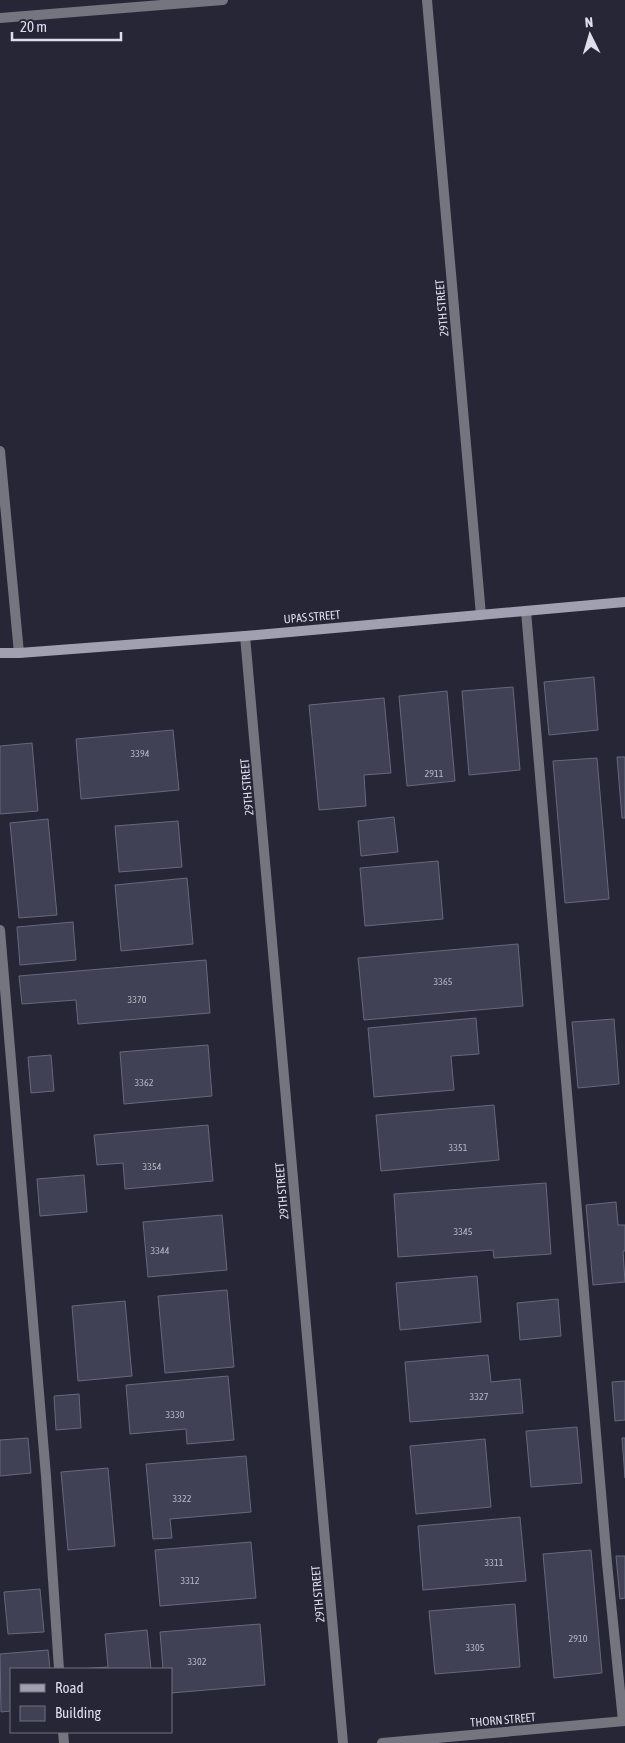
<svg xmlns="http://www.w3.org/2000/svg" width="625" height="1743" font-family="'Asap Condensed',sans-serif">
<rect width="100%" height="100%" fill="#262637"/>
<g fill="#404154" stroke="#67687d">
<path d="M594,677L598,730L549,735L544,682Z"/>
<path d="M513,687L520,770L469,775L462,691Z"/>
<path d="M447,691L455,781L407,786L399,696Z"/>
<path d="M384,698L391,773L364,775L366,806L319,810L309,705Z"/>
<path d="M173,730L179,790L81,799L76,739Z"/>
<path d="M32,743L38,811L0,814V746Z"/>
<path d="M617,757H625V818H622Z"/>
<path d="M597,758L609,899L565,903L553,761Z"/>
<path d="M394,817L398,852L361,856L358,821Z"/>
<path d="M48,819L57,915L19,918L10,823Z"/>
<path d="M178,821L182,867L119,872L115,826Z"/>
<path d="M438,861L443,919L365,926L360,868Z"/>
<path d="M187,878L193,944L121,951L115,885Z"/>
<path d="M73,922L76,960L20,965L17,927Z"/>
<path d="M518,944L523,1006L364,1020L358,958Z"/>
<path d="M206,960L210,1013L78,1024L76,1000L22,1004L19,976Z"/>
<path d="M476,1018L479,1054L451,1056L454,1090L374,1097L368,1028Z"/>
<path d="M614,1019L619,1084L578,1088L572,1022Z"/>
<path d="M208,1045L212,1096L124,1104L120,1052Z"/>
<path d="M51,1055L54,1091L31,1093L28,1057Z"/>
<path d="M494,1105L499,1160L381,1171L376,1115Z"/>
<path d="M208,1125L213,1181L125,1189L123,1163L97,1165L94,1135Z"/>
<path d="M84,1175L87,1212L40,1216L37,1179Z"/>
<path d="M546,1183L551,1254L494,1258L493,1250L398,1257L394,1194Z"/>
<path d="M616,1202L618,1225H625V1251H623L625,1282L593,1285L586,1205Z"/>
<path d="M222,1215L227,1270L148,1277L143,1222Z"/>
<path d="M477,1276L481,1322L400,1330L396,1283Z"/>
<path d="M227,1290L234,1367L165,1373L158,1296Z"/>
<path d="M558,1299L561,1336L520,1340L517,1303Z"/>
<path d="M125,1301L132,1376L78,1381L72,1306Z"/>
<path d="M488,1355L491,1382L520,1379L523,1413L410,1422L405,1362Z"/>
<path d="M228,1376L234,1440L187,1444L186,1429L130,1434L126,1385Z"/>
<path d="M625,1381V1420L615,1421L612,1382Z"/>
<path d="M79,1394L81,1428L56,1430L54,1396Z"/>
<path d="M577,1427L582,1483L531,1487L526,1431Z"/>
<path d="M28,1438L31,1473L0,1476V1440Z"/>
<path d="M622,1438H625V1478Z"/>
<path d="M485,1439L491,1507L416,1514L410,1446Z"/>
<path d="M246,1456L251,1512L170,1519L172,1538L153,1539L146,1464Z"/>
<path d="M108,1468L115,1546L68,1550L61,1472Z"/>
<path d="M520,1517L526,1581L423,1590L418,1526Z"/>
<path d="M251,1542L256,1598L160,1606L155,1550Z"/>
<path d="M591,1550L602,1673L554,1678L543,1554Z"/>
<path d="M616,1556H625V1598L620,1599Z"/>
<path d="M40,1589L44,1632L8,1634L4,1592Z"/>
<path d="M515,1604L520,1667L435,1674L429,1611Z"/>
<path d="M260,1624L265,1685L171,1693V1669H163L160,1632Z"/>
<path d="M147,1630L151,1669H79L108,1667L105,1634Z"/>
<path d="M48,1650L50,1669H11V1711L1,1712L0,1654Z"/>
</g>
<g fill="none" stroke-linecap="round" stroke-linejoin="round">
<g stroke="#74757e" stroke-width="10">
<path d="M526,611L607,1563L623,1721"/>
<path d="M0,930L46,1476L59,1669"/>
<path d="M63,1732L64,1743"/>
</g>
<g stroke="#74757e" stroke-width="10">
<path d="M427,0L481,615"/>
<path d="M0,18L223,0"/>
<path d="M0,451L19,653"/>
<path d="M245,636L343,1743"/>
</g>
<path stroke="#74757e" stroke-width="10" d="M382,1743L625,1721"/>
<path stroke="#a0a0b0" stroke-width="10" d="M0,653H19L245,636L625,602"/>
</g>
<g text-anchor="middle" dominant-baseline="central" stroke-width="4" stroke-linejoin="round" paint-order="stroke">
<g font-size="10" fill="#b6b8c5">
<text x="140" y="753">3394</text>
<text x="434" y="773">2911</text>
<text x="443" y="981">3365</text>
<text x="137" y="999">3370</text>
<text x="144" y="1082">3362</text>
<text x="458" y="1147">3351</text>
<text x="152" y="1166">3354</text>
<text x="463" y="1231">3345</text>
<text x="160" y="1250">3344</text>
<text x="479" y="1396">3327</text>
<text x="175" y="1414">3330</text>
<text x="182" y="1498">3322</text>
<text x="494" y="1562">3311</text>
<text x="190" y="1580">3312</text>
<text x="578" y="1638">2910</text>
<text x="475" y="1647">3305</text>
<text x="197" y="1661">3302</text>
</g>
<g font-size="12" fill="#dedfeb" stroke="#262637">
<text transform="translate(442 308) rotate(-95)">29TH STREET</text>
<text transform="translate(312 617) rotate(-5)">UPAS STREET</text>
<text transform="translate(247 787) rotate(-95)">29TH STREET</text>
<text transform="translate(282 1191) rotate(-95)">29TH STREET</text>
<text transform="translate(318 1594) rotate(-95)">29TH STREET</text>
<text transform="translate(503 1720) rotate(-5)">THORN STREET</text>
</g>
</g>
<rect x="10" y="1668" width="162" height="65" fill="#262637" stroke="#70707f"/>
<rect x="20" y="1684" width="25" height="8" fill="#a0a0b0" stroke="#70707f"/>
<text x="55" y="1693" font-size="15" fill="#dedfeb">Road</text>
<rect x="20" y="1706" width="25" height="15" fill="#404154" stroke="#70707f"/>
<text x="55" y="1718" font-size="15" fill="#dedfeb">Building</text>
<g transform="translate(590 35) rotate(355)" stroke="#262637" stroke-width="4" paint-order="stroke">
<path d="M0-4L9 19L0 12L-9 19Z" fill="#dedfeb"/>
<text y="-8" font-size="14" font-weight="bold" text-anchor="middle" fill="#dedfeb">N</text>
</g>
<path d="M12 32v8h109v-8" fill="none" stroke="#dedfeb" stroke-width="2.5"/>
<text x="20" y="32" font-size="15" fill="#dedfeb" stroke="#262637" stroke-width="4" paint-order="stroke">20 m</text>
</svg>
